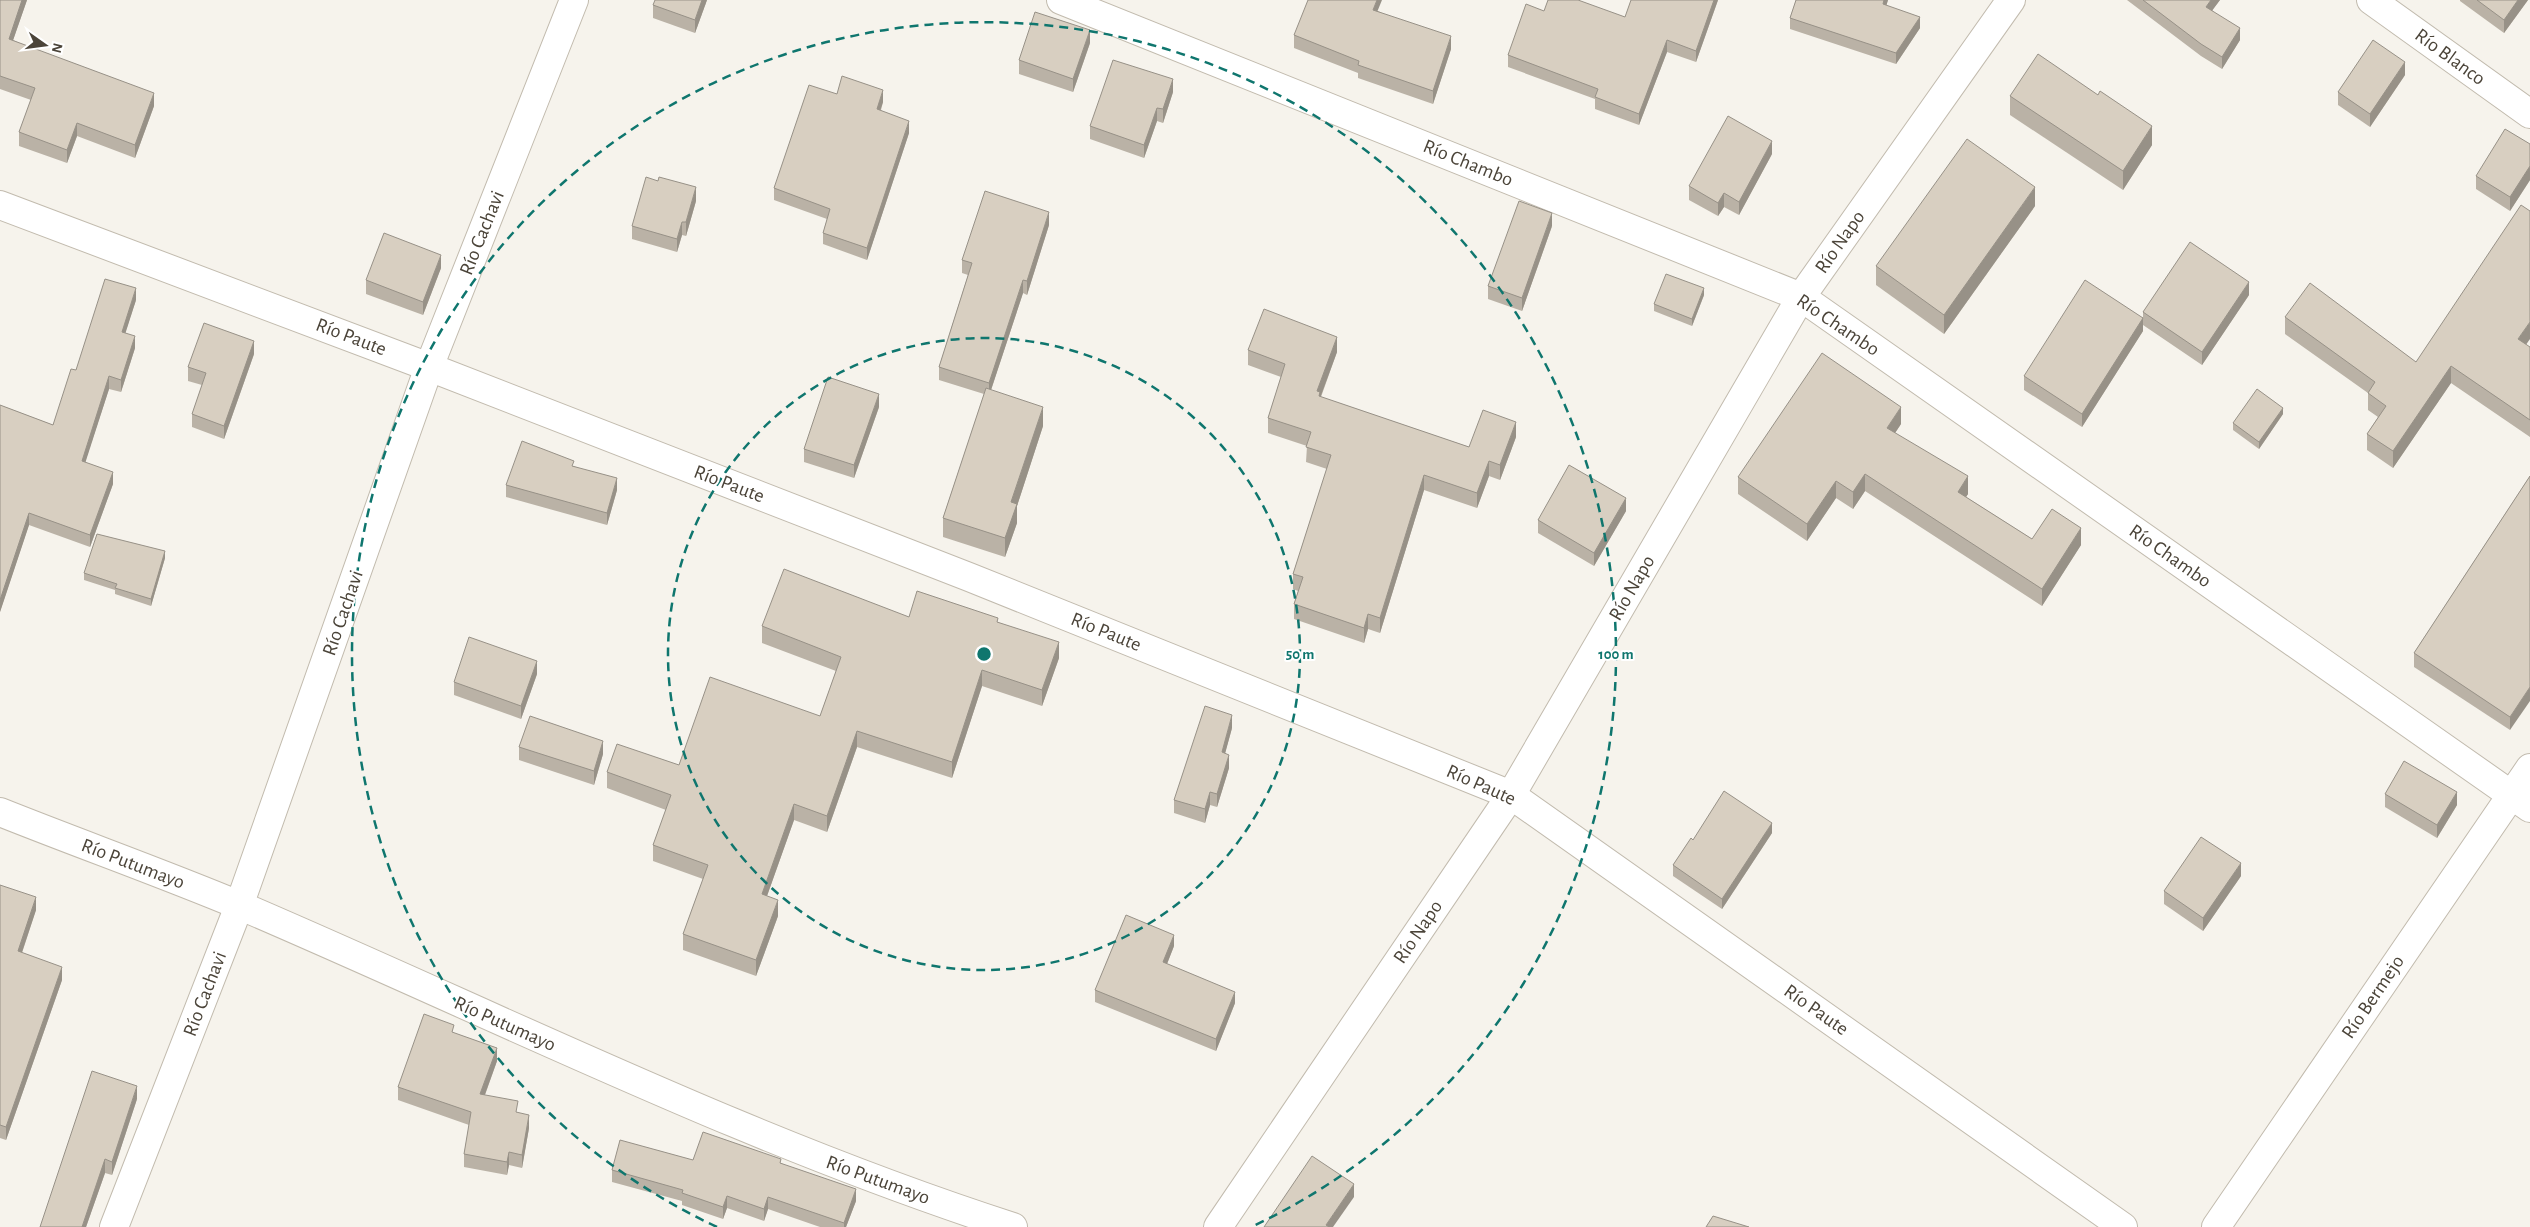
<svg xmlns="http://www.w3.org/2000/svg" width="2530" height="1227" font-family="'Alegreya Sans',sans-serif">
<rect width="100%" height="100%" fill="#f6f3ec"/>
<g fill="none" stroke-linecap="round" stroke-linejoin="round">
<defs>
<g id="minor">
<path d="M1061,0L1801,297L2530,808"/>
<path d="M2371,0L2530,114"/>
<path d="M0,205L429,367L969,577L1511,795L2123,1227"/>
<path d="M0,812C80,844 162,873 241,906C498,1016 746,1141 1013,1227"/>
<path d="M114,1227L239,906L429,367L574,0"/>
<path d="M1218,1227L1511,795L1801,297L2011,0"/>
<path d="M2216,1227L2530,768"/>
</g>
</defs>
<use href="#minor" stroke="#c2bbae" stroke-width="30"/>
<use href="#minor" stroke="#fff" stroke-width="28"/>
</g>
<g fill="#bab2a6">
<path d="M0,0H27L13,40L154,106L135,158L77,136L67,163L19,146V132L31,100L0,89Z"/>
<path d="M707,0L695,33L653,18V5Z"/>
<path d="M1718,0L1696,62L1667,52L1639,125L1595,109V99L1508,67V55L1544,11L1625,17Z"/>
<path d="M1796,0H1888L1886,6L1920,28L1896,64L1790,29V18Z"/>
<path d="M2127,0H2220L2212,10L2240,40L2222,69L2201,56Z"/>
<path d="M2460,0H2528L2504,33L2460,1Z"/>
<path d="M1378,11L1451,49L1433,104L1358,78V73L1294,48V35Z"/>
<path d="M1090,43L1073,92L1019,74V60Z"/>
<path d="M2405,75L2370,127L2338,105V92Z"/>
<path d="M1173,92L1163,123L1157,121L1144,158L1090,139V126Z"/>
<path d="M837,94L883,102L881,110L909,133L867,260L823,244V233L827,219L774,200V188Z"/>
<path d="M2098,95L2152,145L2123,190L2010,115V96Z"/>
<path d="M2530,144V180L2510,211L2476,189V176Z"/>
<path d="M1772,154L1739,215L1724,207L1718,216L1689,200V186Z"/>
<path d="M696,201L686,236L682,235L677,252L632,239V226Z"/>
<path d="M2035,206L1944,334L1876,285V266Z"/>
<path d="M1049,225L1027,295L1023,293L991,390L1043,426L1017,506V523L1005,557L943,537V518L984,394L939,380V367L968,275L962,273V260Z"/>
<path d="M1552,226L1522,311L1488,299V286Z"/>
<path d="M441,268L423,315L366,294V280Z"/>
<path d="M1704,295L1692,326L1654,311V304Z"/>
<path d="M2249,295L2202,365L2143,325V331L2082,427L2024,390V376L2143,317V312Z"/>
<path d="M136,300L125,333L135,348L121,392L109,389L85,462L113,484L90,547L29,525L0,612V405L53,425L76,370Z"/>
<path d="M2285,317L2416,362L2526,345L2530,347V437L2451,383L2393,468L2367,450V434L2378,417L2368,410V393L2285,334Z"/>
<path d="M1248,350L1337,352L1321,397L1469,447L1516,437L1500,480L1489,476L1477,508L1424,490L1380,633L1368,629L1364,643L1294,619V604L1298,591L1293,589V574L1327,469L1306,462L1307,446L1268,433V418L1281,377L1248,365Z"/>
<path d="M254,354L224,439L192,427V414L202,385L188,381V367Z"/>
<path d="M879,407L854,478L804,462V449Z"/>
<path d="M2283,414L2259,449L2233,430V423Z"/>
<path d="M1901,424L1895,433L1968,494L1966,497L2032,539L2081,545L2042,606L1865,491L1853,509L1836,498L1807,541L1738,494V477Z"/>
<path d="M574,466L617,490L607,525L506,497V485Z"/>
<path d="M2530,476L2510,730L2414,667V653Z"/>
<path d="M1626,511L1594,566L1538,533V520Z"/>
<path d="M165,558L151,606L115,594V590L84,580V573Z"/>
<path d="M909,617L998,622L1059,658L1042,706L982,686L952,778L857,747L827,832L794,820L767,896L778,916L756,976L683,950V934L703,879L653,861V845L666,810L607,788V772L679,765L820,716L836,671L762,643V626Z"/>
<path d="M537,674L521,719L454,695V682Z"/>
<path d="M1232,728L1225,753L1229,768L1217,807L1210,805L1205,823L1174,813V800Z"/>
<path d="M519,747L603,754L594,785L519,760Z"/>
<path d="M2385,794L2457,805L2437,838L2385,807Z"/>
<path d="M1772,833L1722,909L1673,876V865L1693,840Z"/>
<path d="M2241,876L2203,931L2164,904V891Z"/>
<path d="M0,885L36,910L22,953L62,980L6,1140L0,1138Z"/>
<path d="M1174,946L1167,964L1235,1003L1216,1051L1095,1002V990Z"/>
<path d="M454,1033L497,1061L485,1095L518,1113L529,1128L522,1168L509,1165L507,1175L464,1167V1154L469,1125L398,1100V1087Z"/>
<path d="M137,1099L112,1175L105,1173L86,1227H40Z"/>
<path d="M693,1160L781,1163L856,1201L846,1227H820L768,1209L764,1221L727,1208L723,1219L682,1205V1201L612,1182V1170Z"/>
</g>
<g fill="#979187">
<path d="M22,0H27L9,52V39Z"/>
<path d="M702,0H707L695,33V20Z"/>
<path d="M1377,0H1382L1373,22V10Z"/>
<path d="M1714,0H1718L1696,62V51Z"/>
<path d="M1884,0H1888L1883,16V4Z"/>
<path d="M2211,0H2220L2206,19V7Z"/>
<path d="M2518,0H2528L2504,33V20Z"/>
<path d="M1920,17V28L1896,64V53Z"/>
<path d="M2240,28V40L2222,69V57Z"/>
<path d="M1090,30V43L1073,92V79Z"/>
<path d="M1451,36V49L1433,104V91Z"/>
<path d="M1667,40V52L1639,125V114Z"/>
<path d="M2405,62V75L2370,127V114Z"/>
<path d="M1173,79V92L1163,123V109Z"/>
<path d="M883,90V102L877,120V109Z"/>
<path d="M154,93V106L135,158V145Z"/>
<path d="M1157,108V121L1144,158V145Z"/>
<path d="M909,121V133L867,260V248Z"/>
<path d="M77,123V136L67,163V150Z"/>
<path d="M2152,126V145L2123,190V171Z"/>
<path d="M1772,141V154L1739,215V202Z"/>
<path d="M2530,166V180L2510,211V197Z"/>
<path d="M696,187V201L686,236V222Z"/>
<path d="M2035,187V206L1944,334V315Z"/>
<path d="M1724,193V207L1718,216V203Z"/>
<path d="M1049,212V225L1027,295V281Z"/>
<path d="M1552,213V226L1522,311V298Z"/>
<path d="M682,222V235L677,252V239Z"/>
<path d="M441,255V268L423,315V302Z"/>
<path d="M1023,280V293L989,396V383Z"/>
<path d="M2249,282V295L2202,365V352Z"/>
<path d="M136,288V300L122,344V332Z"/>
<path d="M1704,288V295L1692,326V319Z"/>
<path d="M2143,318V331L2082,427V414Z"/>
<path d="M2530,322V339L2518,356V339Z"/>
<path d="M135,336V348L121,392V380Z"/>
<path d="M1337,337V352L1320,398V407L1317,391Z"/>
<path d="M254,341V354L224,439V426Z"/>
<path d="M2451,366V383L2393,468V451Z"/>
<path d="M109,376V389L82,473V461Z"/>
<path d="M879,394V407L854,478V465Z"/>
<path d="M1043,407V426L1017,506V523L1005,557V538L1011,502Z"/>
<path d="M1901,407V424L1887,445V428Z"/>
<path d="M2283,408V414L2259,449V442Z"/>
<path d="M1516,422V437L1500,480V465Z"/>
<path d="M1489,461V476L1477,508V493Z"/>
<path d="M113,472V484L90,547V535Z"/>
<path d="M1865,474V491L1853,509V492Z"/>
<path d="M1424,475V490L1380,633V618Z"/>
<path d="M1968,476V494L1958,509V492Z"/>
<path d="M617,478V490L607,525V513Z"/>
<path d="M1836,481V498L1807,541V524Z"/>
<path d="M1626,498V511L1594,566V553Z"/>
<path d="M29,513V525L0,612V600Z"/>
<path d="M2081,528V545L2042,606V589Z"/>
<path d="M165,551V558L151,606V599Z"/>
<path d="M1368,614V629L1364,643V628Z"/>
<path d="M1059,642V658L1042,706V690Z"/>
<path d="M537,661V674L521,719V706Z"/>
<path d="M982,670V686L952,778V762Z"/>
<path d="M2530,687V701L2510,730V717Z"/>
<path d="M1232,715V728L1222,765V752Z"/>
<path d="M857,731V747L827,832V816Z"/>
<path d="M603,741V754L594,785V771Z"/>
<path d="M1229,755V768L1217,807V794Z"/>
<path d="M1210,792V805L1205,823V809Z"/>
<path d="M2457,792V805L2437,838V825Z"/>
<path d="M794,804V820L762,910V894Z"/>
<path d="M1772,823V833L1722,909V899Z"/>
<path d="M2241,863V876L2203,931V918Z"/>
<path d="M36,897V910L18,964V951Z"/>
<path d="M778,900V916L756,976V960Z"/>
<path d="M1174,935V946L1163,974V962Z"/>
<path d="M62,967V980L6,1140V1127Z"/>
<path d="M1235,992V1003L1216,1051V1039Z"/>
<path d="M497,1048V1061L480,1108V1094Z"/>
<path d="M137,1086V1099L112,1175V1162Z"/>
<path d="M529,1115V1128L522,1168V1155Z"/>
<path d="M509,1152V1165L507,1175V1162Z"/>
<path d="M105,1159V1173L86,1227H82Z"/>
<path d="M1354,1184V1197L1333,1227H1326V1225Z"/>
<path d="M856,1189V1201L846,1227H844V1223Z"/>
<path d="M727,1196V1208L723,1219V1207Z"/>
<path d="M768,1197V1209L764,1221V1209Z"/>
</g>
<g fill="#d8cfc1" stroke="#979187">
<path d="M0,0H22L9,39L154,93L135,145L77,123L67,150L19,132L35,88L0,76Z"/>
<path d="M655,0H702L695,20L653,5Z"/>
<path d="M1308,0H1377L1373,10L1451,36L1433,91L1358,65L1359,61L1294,35Z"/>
<path d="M1548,0H1578L1625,17L1631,0H1714L1696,51L1667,40L1639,114L1595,97L1598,89L1508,55L1526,4L1544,11Z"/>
<path d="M1796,0H1884L1883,4L1920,17L1896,53L1790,18Z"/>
<path d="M2143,0H2211L2206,7L2240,28L2222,57L2201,44Z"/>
<path d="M2477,0H2518L2504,20Z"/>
<path d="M1035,12L1090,30L1073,79L1019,60Z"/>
<path d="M2373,40L2405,62L2370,114L2338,92Z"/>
<path d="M2038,54L2098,95L2100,91L2152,126L2123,171L2010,96Z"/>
<path d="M1113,60L1173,79L1163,109L1157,108L1144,145L1090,126Z"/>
<path d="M842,76L883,90L877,109L909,121L867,248L823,233L830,209L774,188L809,85L837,94Z"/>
<path d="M1728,116L1772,141L1739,202L1724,193L1718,203L1689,186Z"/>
<path d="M2505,129L2530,144V166L2510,197L2476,176Z"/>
<path d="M1967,139L2035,187L1944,315L1876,266Z"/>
<path d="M646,177L658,181L659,177L696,187L686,222H682L677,239L632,226Z"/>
<path d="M985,191L1049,212L1027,281L1023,280L989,383L939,367L972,263L962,260Z"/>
<path d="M1519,201L1552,213L1522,298L1488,286Z"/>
<path d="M2521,205L2530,211V322L2518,339L2530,347V420L2451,366L2393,451L2367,434L2386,406L2368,393L2375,382L2285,317L2310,283L2416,362Z"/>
<path d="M384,233L441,255L423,302L366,280Z"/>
<path d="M2190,242L2249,282L2202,352L2143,312Z"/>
<path d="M1666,274L1704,288L1692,319L1654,304Z"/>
<path d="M105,279L136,288L122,332L135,336L121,380L109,376L82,461L113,472L90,535L29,513L0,600V405L53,425L71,369L76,370Z"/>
<path d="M2085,280L2143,318L2082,414L2024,376Z"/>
<path d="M1264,309L1337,337L1317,391L1320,392L1319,396L1469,447L1483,410L1516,422L1500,465L1489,461L1477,493L1424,475L1380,618L1368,614L1364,628L1294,604L1303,577L1293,574L1331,455L1306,447L1311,432L1268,418L1285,364L1248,350Z"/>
<path d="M204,323L254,341L224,426L192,414L206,373L188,367Z"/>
<path d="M1822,353L1901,407L1887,428L1968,476L1958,492L2032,539L2052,509L2081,528L2042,589L1865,474L1853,492L1836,481L1807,524L1738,477Z"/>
<path d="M828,377L879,394L854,465L804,449Z"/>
<path d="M986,388L1043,407L1011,502L1017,504L1005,538L943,518Z"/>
<path d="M2257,389L2283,408L2259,442L2233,423Z"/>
<path d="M522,441L574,461L572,466L617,478L607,513L506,485Z"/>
<path d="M1569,465L1626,498L1594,553L1538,520Z"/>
<path d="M2530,476V687L2510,717L2414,653Z"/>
<path d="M97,534L165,551L151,599L115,588L117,584L84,573Z"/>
<path d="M784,569L909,617L917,591L998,618L997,622L1059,642L1042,690L982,670L952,762L857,731L827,816L794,804L762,894L778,900L756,960L683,934L708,865L653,845L671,795L607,772L617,744L679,765L710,677L820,716L841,657L762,626Z"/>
<path d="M469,637L537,661L521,706L454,682Z"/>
<path d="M1205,706L1232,715L1222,752L1229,755L1217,794L1210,792L1205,809L1174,800Z"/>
<path d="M530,716L603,741L594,771L519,747Z"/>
<path d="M2404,761L2457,792L2437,825L2385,794Z"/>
<path d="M1724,791L1772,823L1722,899L1673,865L1691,838L1693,840Z"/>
<path d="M2201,837L2241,863L2203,918L2164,891Z"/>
<path d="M0,885L36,897L18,951L62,967L6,1127L0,1125Z"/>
<path d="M1126,915L1174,935L1163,962L1235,992L1216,1039L1095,990Z"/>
<path d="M424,1014L454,1025L452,1032L497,1048L480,1094L518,1101L516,1112L529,1115L522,1155L509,1152L507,1162L464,1154L471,1112L398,1087Z"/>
<path d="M92,1071L137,1086L112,1162L105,1159L82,1227H40Z"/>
<path d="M703,1132L781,1159L780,1163L856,1189L844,1223L768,1197L764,1209L727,1196L723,1207L682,1193L683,1190L612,1170L620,1140L693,1160Z"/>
<path d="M1312,1156L1354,1184L1326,1225L1329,1227H1264Z"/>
<path d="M1713,1216L1749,1227H1706Z"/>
</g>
<g fill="none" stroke="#0f766e" stroke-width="2.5" stroke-dasharray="9 6">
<circle cx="984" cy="654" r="316"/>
<path d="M717 1227A632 632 0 1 1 1251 1227"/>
</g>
<g text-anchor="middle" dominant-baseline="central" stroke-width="4" stroke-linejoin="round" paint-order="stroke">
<g font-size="20" fill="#4b4439" stroke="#fff">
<text transform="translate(2450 57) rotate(36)">Río Blanco</text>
<text transform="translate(1468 163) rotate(22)">Río Chambo</text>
<text transform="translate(482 233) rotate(-68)">Río Cachavi</text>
<text transform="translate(1840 242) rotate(-55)">Río Napo</text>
<text transform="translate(1838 325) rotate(34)">Río Chambo</text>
<text transform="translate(351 337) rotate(21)">Río Paute</text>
<text transform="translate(729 484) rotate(21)">Río Paute</text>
<text transform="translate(2170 556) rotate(35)">Río Chambo</text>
<text transform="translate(1632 588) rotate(-60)">Río Napo</text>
<text transform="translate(343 613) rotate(-71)">Río Cachavi</text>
<text transform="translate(1106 632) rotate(22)">Río Paute</text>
<text transform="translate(1481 785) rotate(24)">Río Paute</text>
<text transform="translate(133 864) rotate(21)">Río Putumayo</text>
<text transform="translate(1418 932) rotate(-56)">Río Napo</text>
<text transform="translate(205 994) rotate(-69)">Río Cachavi</text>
<text transform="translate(2373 997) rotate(-56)">Río Bermejo</text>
<text transform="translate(1816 1010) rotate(35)">Río Paute</text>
<text transform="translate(505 1024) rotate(24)">Río Putumayo</text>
<text transform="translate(878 1180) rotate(20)">Río Putumayo</text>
</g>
</g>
<circle cx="984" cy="654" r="8" fill="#0f766e" stroke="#fff" stroke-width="2.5"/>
<g font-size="15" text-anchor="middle" font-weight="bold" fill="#0f766e" stroke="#fff" stroke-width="4" stroke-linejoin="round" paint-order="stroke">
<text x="1300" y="659">50 m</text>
<text x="1616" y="659">100 m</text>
</g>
<g transform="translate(45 45) rotate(104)" stroke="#ffffff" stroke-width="4" paint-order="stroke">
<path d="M0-4L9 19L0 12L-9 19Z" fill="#4b4439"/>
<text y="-8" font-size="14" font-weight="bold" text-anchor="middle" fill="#4b4439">N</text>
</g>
</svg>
